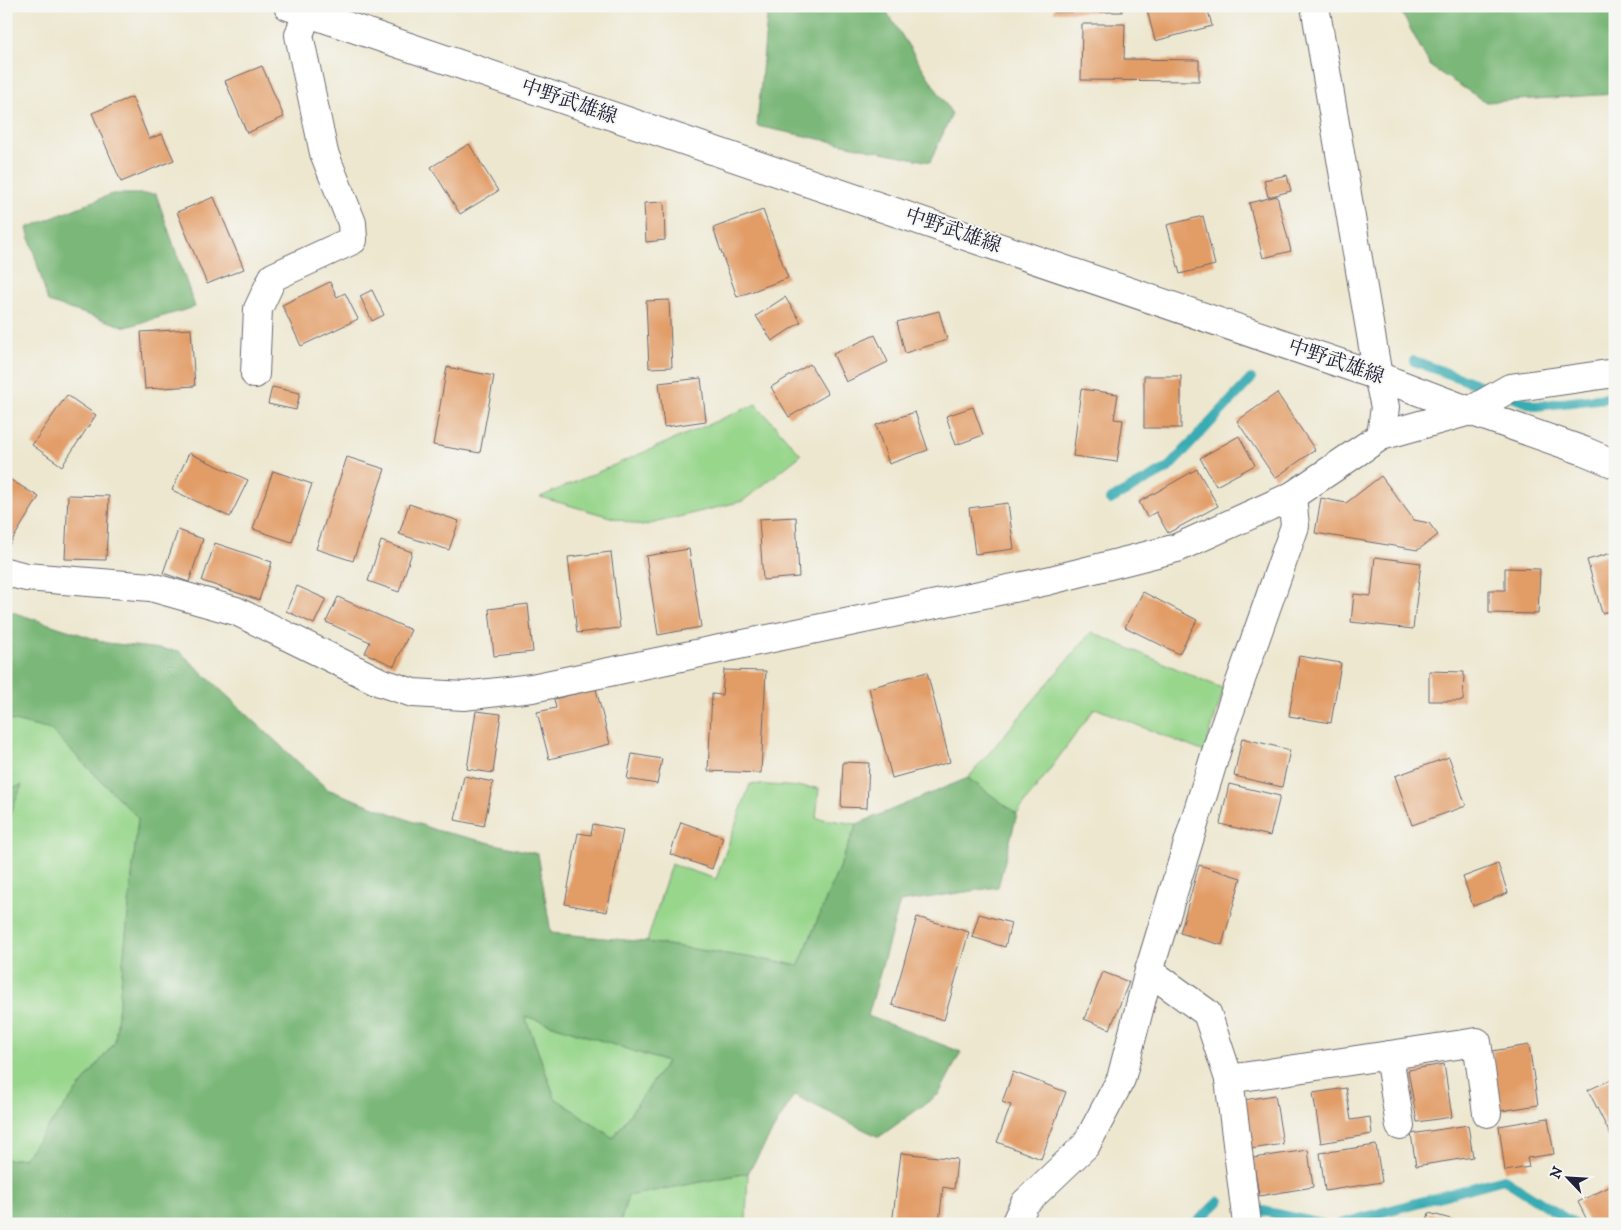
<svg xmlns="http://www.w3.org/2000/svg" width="1621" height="1230" font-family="'IM FELL DW Pica','Noto Serif JP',serif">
<rect width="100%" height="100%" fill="#f6f6f2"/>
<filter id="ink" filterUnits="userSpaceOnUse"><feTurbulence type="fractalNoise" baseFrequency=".02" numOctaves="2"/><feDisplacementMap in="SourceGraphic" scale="10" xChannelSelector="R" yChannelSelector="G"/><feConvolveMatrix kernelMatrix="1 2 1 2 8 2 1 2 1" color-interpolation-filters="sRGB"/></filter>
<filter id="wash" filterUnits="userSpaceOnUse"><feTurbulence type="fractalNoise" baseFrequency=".0096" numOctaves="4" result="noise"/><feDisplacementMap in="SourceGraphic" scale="20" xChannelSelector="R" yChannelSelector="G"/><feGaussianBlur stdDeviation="1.12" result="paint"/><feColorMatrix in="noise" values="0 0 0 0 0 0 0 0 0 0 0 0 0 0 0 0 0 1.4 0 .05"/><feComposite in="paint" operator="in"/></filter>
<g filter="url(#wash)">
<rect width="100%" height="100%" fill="#ede7cf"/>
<g fill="#98d68c" stroke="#5d7c64">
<path d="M756,404L801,455L743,501L642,526L540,497Z"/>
<path d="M1091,632L1224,689L1204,752L1095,708L1017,814L968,778Z"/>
<path d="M6,719L51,730L138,818L115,1042L24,1158L6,1160Z"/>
<path d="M750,784L819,788L816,818L857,824L799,965L647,942L671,864L716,879Z"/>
<path d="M525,1016L667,1062L613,1138L555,1098Z"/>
<path d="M748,1173L746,1220L753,1224H620L627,1196Z"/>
</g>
<g fill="#7ab778" stroke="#4e6c5a" fill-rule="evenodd">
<path d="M768,6H883L952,114L930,162L757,126Z"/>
<path d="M1398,6H1615V94L1486,102L1431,67Z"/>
<path d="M112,194H156L195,307L126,327L48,302L27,228Z"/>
<path d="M6,610L107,643L179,651L327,789L435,830L538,854L551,933L647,942L799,965L857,824L968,778L1017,814L998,887L900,902L868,1016L961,1052L939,1094L879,1137L794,1095L748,1173L628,1196L620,1224H6V1160L24,1158L115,1042L138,818L51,730L6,719ZM525,1016L667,1062L613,1138L555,1098Z"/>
<path d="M22,785L6,825V790Z"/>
</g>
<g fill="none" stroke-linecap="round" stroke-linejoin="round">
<g stroke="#39abb3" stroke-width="10">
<path d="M1414,361L1536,406L1615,397"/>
<path d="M1110,500L1168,468L1251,379"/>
<path d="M1259,1210L1322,1224"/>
<path d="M1195,1224L1219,1201"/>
<path d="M1340,1224L1504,1179L1574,1224"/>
</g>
</g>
<g id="blocks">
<g fill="#e29c66">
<rect x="1054" y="6" width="68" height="6"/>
<path d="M1146,6H1207L1212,26L1155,41Z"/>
<path d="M1082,24H1125L1124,59L1199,60V81L1081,80Z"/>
<path d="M262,66L284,117L247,133L225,81Z"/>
<path d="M132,97L149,139L162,134L174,160L121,182L92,113Z"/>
<path d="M469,144L498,191L460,214L431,167Z"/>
<path d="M1287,175L1291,191L1268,197L1264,180Z"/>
<path d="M1277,196L1291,251L1263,258L1249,203Z"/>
<path d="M214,197L244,269L207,284L177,212Z"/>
<path d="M664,202L665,240L646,242L644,203Z"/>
<path d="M763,210L788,278L737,297L713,228Z"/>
<path d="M1203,216L1215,265L1180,274L1167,225Z"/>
<path d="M330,282L337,297L345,293L358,319L301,346L282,305Z"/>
<path d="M372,290L384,315L372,321L360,296Z"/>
<path d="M785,297L801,322L772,341L756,316Z"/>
<path d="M669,300L672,367L649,368L646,301Z"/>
<path d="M939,311L947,340L905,353L897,322Z"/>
<path d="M191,329L195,386L145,389L141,332Z"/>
<path d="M875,335L888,362L846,382L833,354Z"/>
<path d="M810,364L828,394L789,417L771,387Z"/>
<path d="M447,367L494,376L480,453L433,445Z"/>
<rect x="1144" y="376" width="37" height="52"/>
<path d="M701,378L706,421L664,427L659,383Z"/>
<path d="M272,387L300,393L296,410L268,404Z"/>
<path d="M1081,389L1118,394L1114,419L1123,420L1117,462L1073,456Z"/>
<path d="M1277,393L1315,450L1275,478L1237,421Z"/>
<path d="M67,395L96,415L62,466L32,445Z"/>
<path d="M973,407L983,435L956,445L946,416Z"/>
<path d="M915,412L928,450L889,464L876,425Z"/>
<path d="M1239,436L1255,465L1216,486L1200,458Z"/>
<path d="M189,453L248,480L230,517L172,490Z"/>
<path d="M347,457L385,469L353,561L316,549Z"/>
<path d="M1197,469L1218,506L1168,533L1156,512L1147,517L1139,502Z"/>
<path d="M273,471L312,484L292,542L253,529Z"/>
<path d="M1381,476L1414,520L1429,523L1438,535L1418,550L1315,533L1321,498L1346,503Z"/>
<path d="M6,477L39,497L6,550Z"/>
<path d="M68,495L109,496L106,560L65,559Z"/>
<path d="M1008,503L1014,549L975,554L969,508Z"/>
<path d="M409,504L459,521L449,550L399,534Z"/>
<path d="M796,517L799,577L763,580L759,519Z"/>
<path d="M178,530L203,539L189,582L163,573Z"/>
<path d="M381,541L412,552L399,592L368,581Z"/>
<path d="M215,543L272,562L259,600L202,581Z"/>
<path d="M689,549L701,627L658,635L646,556Z"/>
<path d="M611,552L620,628L577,633L568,557Z"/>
<path d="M1615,552V610L1602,613L1587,560Z"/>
<path d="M1375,557L1421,563L1413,629L1351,622L1354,594L1371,596Z"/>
<path d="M1505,568L1540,569L1538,614L1489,613V590H1505Z"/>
<path d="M297,586L326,599L314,624L286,611Z"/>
<path d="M1143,592L1197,620L1179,654L1125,627Z"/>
<path d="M338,597L411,630L394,666L365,653L370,642L326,622Z"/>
<path d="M528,604L533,652L494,656L489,609Z"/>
<path d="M1299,656L1341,663L1331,723L1289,716Z"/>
<path d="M724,670L766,671L761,773L708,771L712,694L722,695Z"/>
<path d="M1429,671L1464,672L1463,701H1429Z"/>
<path d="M927,672L950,762L892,778L869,688Z"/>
<path d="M596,689L610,744L549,759L537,712L556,708L554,699Z"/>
<path d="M476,711L501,714L493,773L467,769Z"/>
<path d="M1242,738L1290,750L1282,787L1234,776Z"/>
<path d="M632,754L662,759L657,784L627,779Z"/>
<path d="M1449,757L1466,806L1412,825L1395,776Z"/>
<path d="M843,762L869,763L867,808L841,807Z"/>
<path d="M464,776L493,782L484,826L455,820Z"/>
<path d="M1229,784L1280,796L1270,836L1220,824Z"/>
<path d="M681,822L723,837L712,869L670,854Z"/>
<path d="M593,824L623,830L607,912L565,904L578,833L591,835Z"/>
<path d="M1498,864L1508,893L1473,906L1463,877Z"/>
<path d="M1199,865L1241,878L1222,945L1180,933Z"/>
<path d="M979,914L1011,923L1005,947L972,937Z"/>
<path d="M917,917L969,932L944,1020L892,1005Z"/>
<path d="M1103,972L1129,982L1110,1029L1084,1019Z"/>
<path d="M1529,1045L1538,1105L1501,1111L1492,1051Z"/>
<path d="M1444,1064L1452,1117L1417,1122L1408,1070Z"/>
<path d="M1013,1072L1066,1092L1041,1159L997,1142L1011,1105L1002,1102Z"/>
<path d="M1615,1078V1144L1588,1090Z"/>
<path d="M1346,1088L1351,1120L1370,1117L1372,1134L1321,1143L1313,1093Z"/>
<path d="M1275,1095L1283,1144L1251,1149L1244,1100Z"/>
<path d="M1548,1118L1554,1154L1527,1158L1529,1167L1505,1171L1499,1126Z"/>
<path d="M1468,1125L1473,1157L1416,1166L1411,1134Z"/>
<path d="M1376,1145L1382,1182L1325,1191L1320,1153Z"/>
<path d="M1308,1150L1313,1187L1259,1196L1253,1158Z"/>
<path d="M901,1153L957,1159L954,1189L943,1187L939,1224H892Z"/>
<path d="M1615,1184V1224H1589L1578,1202Z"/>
<path d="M1429,1213L1465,1223V1224H1426Z"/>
</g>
</g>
</g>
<g filter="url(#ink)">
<use href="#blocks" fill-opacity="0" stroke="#69676f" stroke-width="1"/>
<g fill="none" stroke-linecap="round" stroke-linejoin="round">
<defs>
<g id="minor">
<path d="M255,374L258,309L273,277L353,240L352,223L324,153L299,35L307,13"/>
<path d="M6,572L26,577L151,587L236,611L380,682L413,693L464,696L532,688L1047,581L1177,548L1292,496L1381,436L1470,411L1510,388L1615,373"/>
<path d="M1149,971L1207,1013L1229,1079L1477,1042L1487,1113"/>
<path d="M1389,1055L1400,1126"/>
<path d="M1229,1079L1247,1224"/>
<path d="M1015,1224L1025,1203L1086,1145L1121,1079L1149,971L1220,739L1295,526L1292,496"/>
</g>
<path id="tertiary" d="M1315,6L1378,376L1385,407L1381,436"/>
<path id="secondary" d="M288,6L1378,376L1470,411L1584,451L1615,464"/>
</defs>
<use href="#minor" stroke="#69676f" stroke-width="30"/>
<use href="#tertiary" stroke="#69676f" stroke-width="30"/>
<use href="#secondary" stroke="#69676f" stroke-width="30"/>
<use href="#minor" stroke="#fff" stroke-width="28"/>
<use href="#tertiary" stroke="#fff" stroke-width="28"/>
<use href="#secondary" stroke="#fff" stroke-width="28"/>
</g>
</g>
<g text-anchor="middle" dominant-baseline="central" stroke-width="4" stroke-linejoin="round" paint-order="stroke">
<g font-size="20" fill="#22223b" stroke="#f6f6f2">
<text transform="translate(569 102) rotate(19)">中野武雄線</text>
<text transform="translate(953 231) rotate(19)">中野武雄線</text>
<text transform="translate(1336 362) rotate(19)">中野武雄線</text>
</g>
</g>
<rect width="1621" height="1230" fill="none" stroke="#f6f6f2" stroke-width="25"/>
<g transform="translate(1568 1178) rotate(295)" stroke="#f6f6f2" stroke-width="4" paint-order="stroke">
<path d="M0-4L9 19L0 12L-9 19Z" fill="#22223b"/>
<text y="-8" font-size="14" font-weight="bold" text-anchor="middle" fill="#22223b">N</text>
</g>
</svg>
